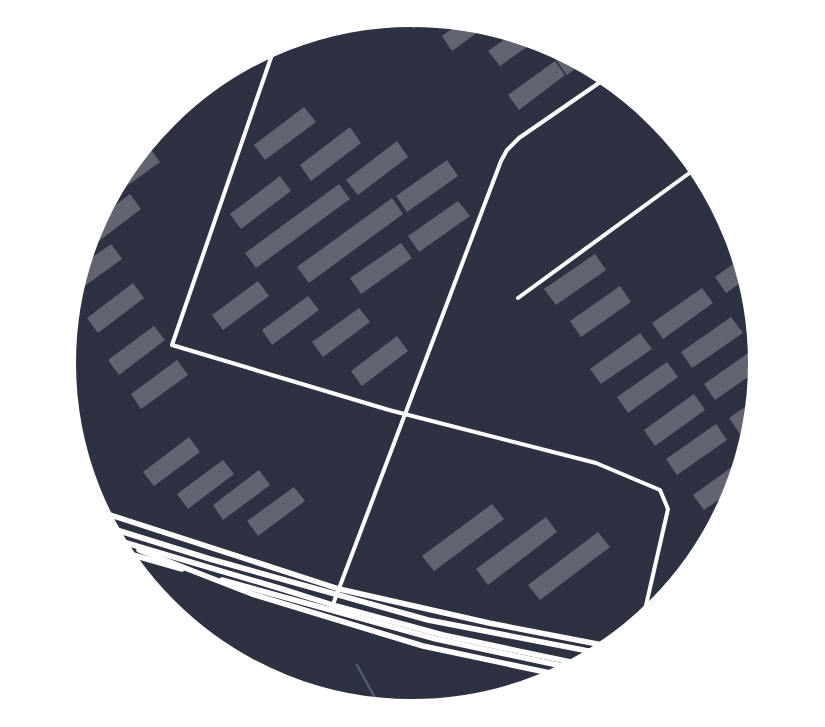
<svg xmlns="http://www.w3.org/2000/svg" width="825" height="727" font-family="Overpass,sans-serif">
<rect width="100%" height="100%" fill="#2d3142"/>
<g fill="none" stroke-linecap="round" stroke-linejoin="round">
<path stroke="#4f5d75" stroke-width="2.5" d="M357,665L381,709"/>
</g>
<g fill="#626471">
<path d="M413,15L430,17L413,29L404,16Z"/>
<path d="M464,20L481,22L489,24L452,51L442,36Z"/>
<path d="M515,32L538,39L500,66L488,51Z"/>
<path d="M567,53L584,62L567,75L556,60Z"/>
<path d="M555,61L565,75L519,110L508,95Z"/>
<path d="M304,107L316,122L265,160L254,145Z"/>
<path d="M350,127L361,143L311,181L300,165Z"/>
<path d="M397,141L408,157L358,195L346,180Z"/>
<path d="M149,147L160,162L113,196L111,193L123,170L131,160Z"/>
<path d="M447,160L458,176L407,212L396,196Z"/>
<path d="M280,176L291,191L241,229L230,214Z"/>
<path d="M339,184L350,199L256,268L245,253Z"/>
<path d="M130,194L141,209L95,244L89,236L96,220Z"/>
<path d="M392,198L403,214L309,283L297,267Z"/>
<path d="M458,201L470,216L419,252L408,236Z"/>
<path d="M401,243L412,258L361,294L350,278Z"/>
<path d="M111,244L122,259L75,293L72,290L79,267Z"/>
<path d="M595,254L606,270L556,305L544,289Z"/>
<path d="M743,257L749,277L726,293L715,277Z"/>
<path d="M258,281L269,296L223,330L212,315Z"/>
<path d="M133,283L144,298L98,333L87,318Z"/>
<path d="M620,286L631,302L581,337L570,321Z"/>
<path d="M702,288L713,303L663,339L652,323Z"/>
<path d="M308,296L319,310L272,345L262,330Z"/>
<path d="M755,299L757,321L755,322L743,306Z"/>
<path d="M359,308L370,322L323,357L312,342Z"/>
<path d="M731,317L743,333L692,368L681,352Z"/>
<path d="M154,326L165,340L119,375L108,360Z"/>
<path d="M640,333L652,349L601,384L590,369Z"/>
<path d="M397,336L408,351L362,386L351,371Z"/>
<path d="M754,349L760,358L761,368L715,400L704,384Z"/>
<path d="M177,360L188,375L141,409L131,394Z"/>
<path d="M667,362L678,377L628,413L617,397Z"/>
<path d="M694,394L705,410L655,446L644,430Z"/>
<path d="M758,398L755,423L740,434L729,418Z"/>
<path d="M716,424L727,440L677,475L666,459Z"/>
<path d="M189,437L200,452L154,486L143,472Z"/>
<path d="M743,459L745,462L738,486L704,510L693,495Z"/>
<path d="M223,460L234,474L188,509L177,494Z"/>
<path d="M259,470L270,485L223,520L213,505Z"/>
<path d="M294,487L305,501L258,536L247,521Z"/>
<path d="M492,504L504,519L434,571L422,556Z"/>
<path d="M546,517L557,532L488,585L476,569Z"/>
<path d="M598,532L610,547L540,600L528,585Z"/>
<path d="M693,568V569L676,589L679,577Z"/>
</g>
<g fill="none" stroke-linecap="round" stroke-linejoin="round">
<g stroke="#fff" stroke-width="4">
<path d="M276,43L172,345L389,410L596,463L660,490L668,509L642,623"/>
<path d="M518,298L699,166"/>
<path d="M332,607L501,161L507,150L519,138L609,76"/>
</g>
<g stroke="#fff" stroke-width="5.5">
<path d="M98,511L339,589L489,623L613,647"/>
<path d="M119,551L182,569"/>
<path d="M222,580L436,639L576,669"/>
</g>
<g stroke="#fff" stroke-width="5.5">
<path d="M107,527L210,559L428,620L604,654"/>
<path d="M113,539L282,589L336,606L443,635L585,665"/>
<path d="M139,550L252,594L423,646L564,676"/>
</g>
</g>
<path d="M0 0H825V727H0ZM73 363a339 339 0 1 1 678 0a339 339 0 1 1-678 0Z" fill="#fff" fill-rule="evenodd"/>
<path fill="none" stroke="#fff" stroke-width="6" d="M73 363a339 339 0 1 1 678 0a339 339 0 1 1-678 0Z"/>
</svg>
